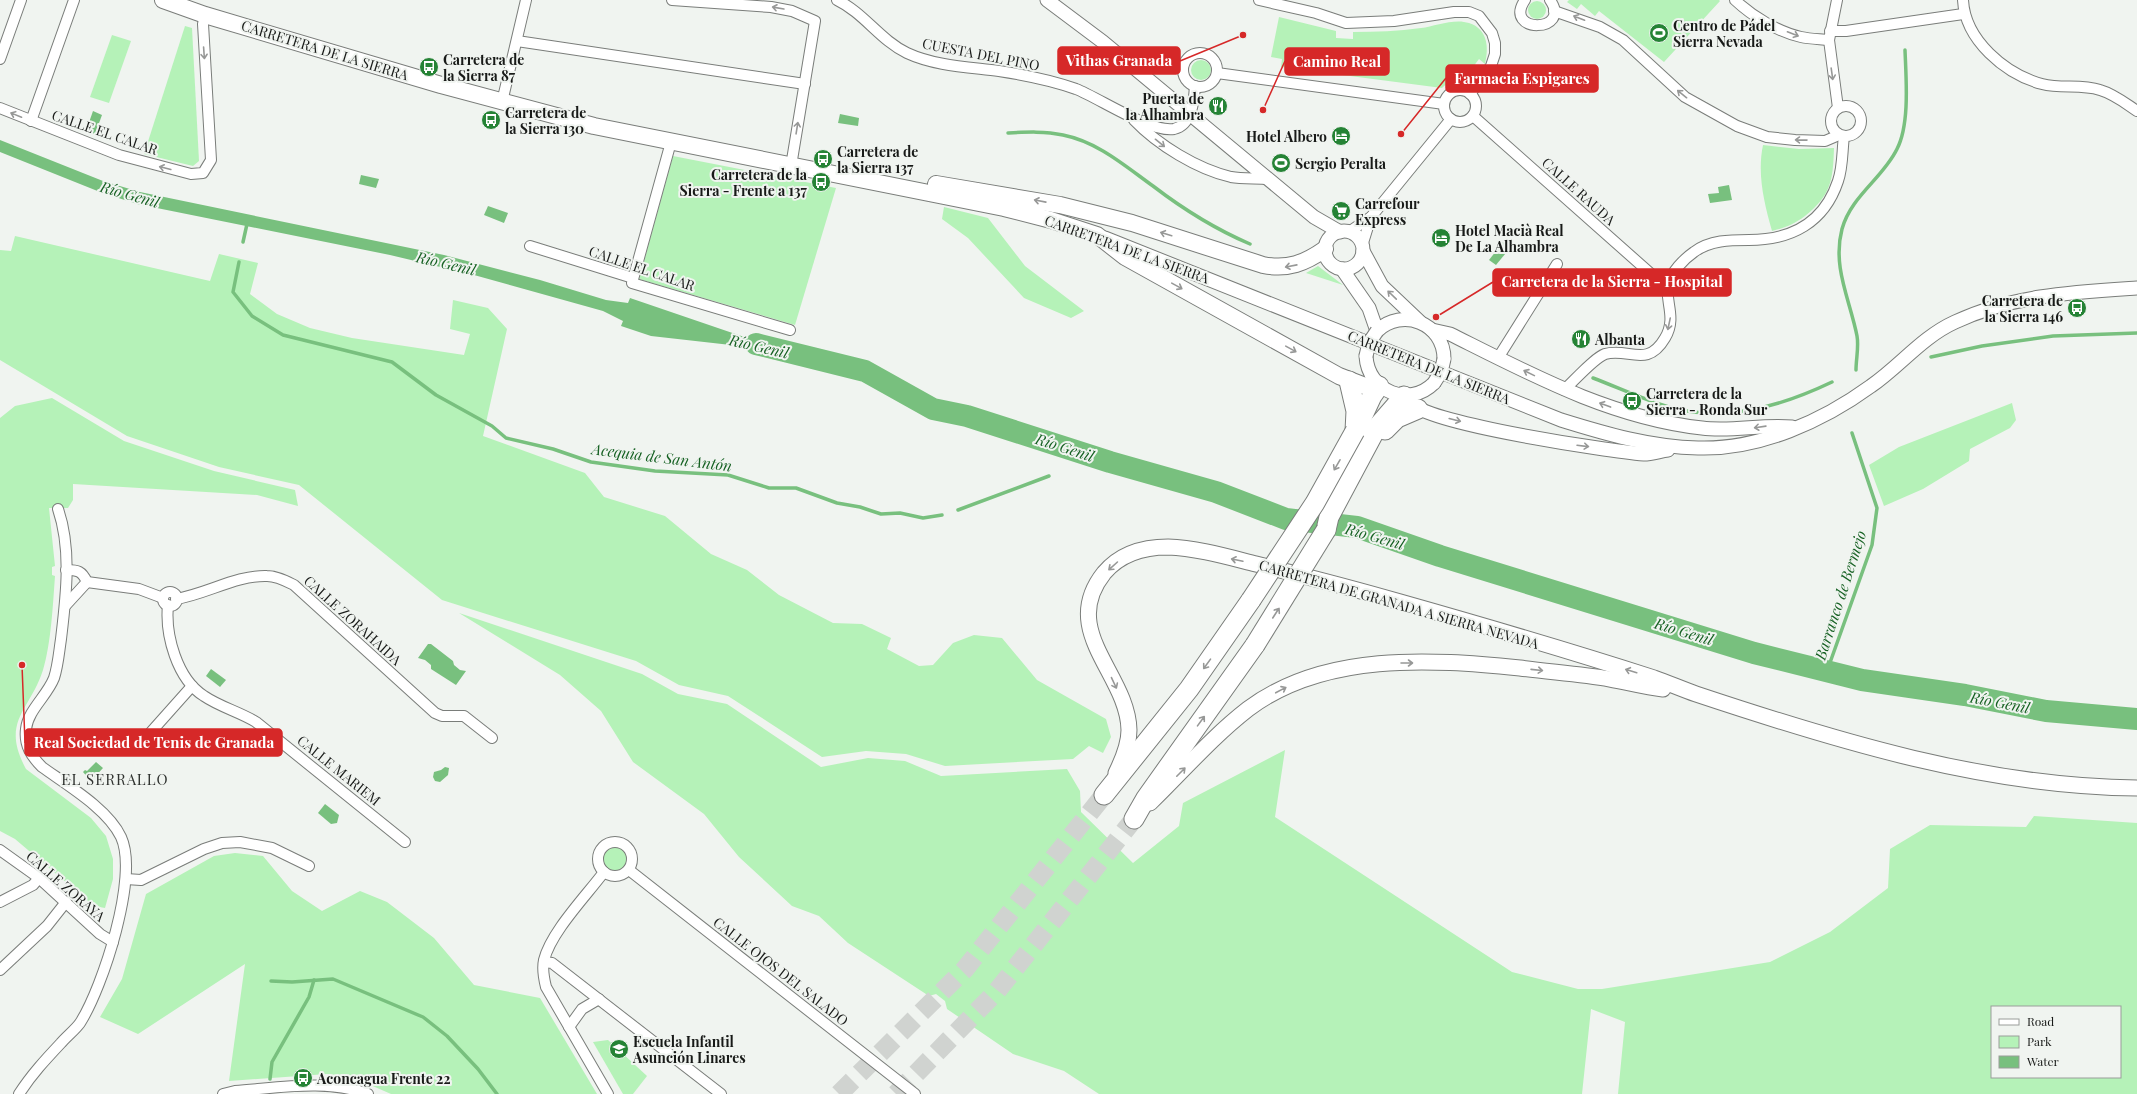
<svg xmlns="http://www.w3.org/2000/svg" width="2137" height="1094" font-family="'Playfair Display',serif">
<rect width="100%" height="100%" fill="#f0f4f0"/>
<g fill="#b5f2b8" fill-rule="evenodd">
<path d="M1569,0H1719L1720,1L1664,62L1599,11L1595,16L1581,4L1577,9L1567,2Z"/>
<circle cx="1537" cy="10" r="9"/>
<path d="M1279,17L1336,31V38L1353,39V32C1376,32 1398,31 1421,28C1435,26 1455,18 1469,23C1488,29 1489,48 1485,64L1479,59L1473,67L1479,72L1471,82C1459,79 1451,79 1442,88L1281,67L1282,59L1271,57Z"/>
<path d="M185,26L192,28L199,161L193,166L144,154Z"/>
<path d="M112,35L131,41L109,103L90,97Z"/>
<circle cx="1201" cy="70" r="10"/>
<path d="M1763,145L1799,149L1834,148C1833,181 1831,195 1805,216C1794,224 1785,228 1772,231C1764,202 1757,174 1763,145Z"/>
<path d="M673,156L836,188L795,325L639,279Z"/>
<path d="M944,207L988,218L1025,266L1084,311L1071,318L1024,298L968,238L942,219Z"/>
<path d="M15,236L210,281L219,254L258,263L250,294L277,314L310,328L352,338L464,355L470,334L450,329L453,300L488,308L507,329L483,436L585,473L604,497L665,516L711,554L747,570L779,595L833,623L862,624L891,638L887,649L919,666L933,665L953,643L974,635L1002,638L1037,680L1106,719L1111,737L1103,753L1089,746L1073,759L945,766L906,754L866,751L822,757L728,696L679,685L636,661L442,600L299,485L219,467L127,436L0,360V250L11,251Z"/>
<path d="M1318,266L1343,285L1306,273Z"/>
<path d="M52,398L124,441L214,471L295,490L298,506L257,495L73,484V500L68,508H49L55,566L52,567V575L55,576C53,604 51,644 43,670C30,711 0,721 26,769L91,818L106,836L113,859V879L105,908L94,906L15,839L0,831V418L15,406Z"/>
<path d="M2012,403L2016,420L2010,428L1970,449L1969,461L1923,489L1884,506L1869,465L1899,447Z"/>
<path d="M459,613L642,674L678,694L727,704L821,767L868,758L905,761L941,776L1067,769L1080,791L1081,812L1133,863L1179,826L1183,803L1285,750L1275,817L1512,972L1578,989H1602L1770,962L1830,932L1888,888L1890,849L1930,825L2026,827L2034,816L2137,823V1094H1618L1625,1022L1591,1009L1582,1094H1099L1064,1071L1013,1054L947,1009L945,1001L936,994L929,996L848,943L819,916L792,906L739,857L704,814L633,762L601,711L560,675ZM1992,1007H2120V1077H1992Z"/>
<circle cx="615" cy="859" r="12"/>
<path d="M235,853L263,856L292,891L322,911L360,891L387,902L434,938L474,985L540,998L597,1094H391L352,1077L327,1074L229,1081L245,964L138,1034L100,1017L122,979L146,894L214,856Z"/>
<path d="M608,1040L647,1076L633,1094H623L593,1042Z"/>
</g>
<g fill="#78c07e">
<path d="M93,111L102,115L95,134L86,131Z"/>
<path d="M840,114L859,118L858,126L838,123Z"/>
<path d="M0,140L103,181L140,192L444,255L540,280L606,300L628,303L630,298L785,351L651,336L621,326L623,321L603,311L474,275L390,255L137,204L100,192L0,152Z"/>
<path d="M361,175L379,179L376,188L359,184Z"/>
<path d="M1729,185L1732,200L1710,203L1708,194L1719,193L1718,187Z"/>
<path d="M488,206L508,213L504,223L484,215Z"/>
<path d="M1503,242L1510,248L1496,265L1489,260Z"/>
<path d="M428,644H431L453,661L454,665L460,670L466,671L456,685L431,669V665L425,660L418,658Z"/>
<path d="M211,669L226,680L220,687L206,676Z"/>
<path d="M96,762L103,768L91,781L83,772L85,770L87,771Z"/>
<path d="M445,767L449,768L448,775L440,782L435,781L433,777L434,772L441,770Z"/>
<path d="M325,804L339,815L337,823L331,824L318,813Z"/>
</g>
<g fill="none" stroke-linecap="round" stroke-linejoin="round">
<g stroke="#78c07e" stroke-width="3.5">
<path d="M1008,133C1027,132 1045,131 1063,135C1098,142 1125,166 1153,186C1183,209 1215,229 1250,244"/>
<path d="M243,242L247,224"/>
<path d="M239,262L233,292L252,316L283,335L392,362L436,395L492,426L506,438L553,449L591,462L655,471L728,475L769,488H796L837,503L860,507L881,514L900,513L923,518L942,515"/>
<path d="M1931,357L1982,346L2053,336L2137,333"/>
<path d="M1856,370C1856,359 1859,347 1857,336C1850,300 1832,267 1842,229C1851,196 1883,178 1897,149C1910,124 1906,78 1905,50"/>
<path d="M1593,378C1625,390 1660,408 1694,412C1741,419 1790,402 1832,382"/>
<path d="M958,510L1049,476"/>
<path d="M1827,671L1872,545L1877,508L1852,433"/>
<path d="M271,981L292,982L333,979L423,1017L447,1036L478,1069L497,1094"/>
<path d="M270,1079L272,1062L309,997L314,980"/>
</g>
<path stroke="#78c07e" stroke-width="22" d="M756,344L865,371L933,409L967,416L1110,462L1216,492L1286,519L1357,527L1440,556L1754,653L1862,680L1965,695L2046,711L2137,719"/>
<g stroke="#d0d3d0" stroke-width="19" stroke-dasharray="19 10" stroke-linecap="butt">
<path d="M839,1094L965,969L1104,795"/>
<path d="M896,1094L997,991L1134,819"/>
</g>
<defs>
<g id="minor">
<path d="M672,0L771,7L792,11L815,21L791,166"/>
<path d="M837,0C864,13 880,40 907,53C935,66 968,67 999,71C1025,75 1051,80 1076,89C1099,98 1151,133 1174,129C1192,125 1194,101 1195,86"/>
<path d="M1259,0L1316,13L1346,23L1394,21L1454,12H1469L1479,16L1492,33L1495,43V54L1491,66L1470,94"/>
<path d="M1525,0C1502,34 1573,33 1550,0"/>
<path d="M1735,0C1752,16 1778,32 1801,37C1810,39 1820,39 1829,40"/>
<path d="M1837,0L1829,40L1838,108"/>
<path d="M1963,0C1965,40 2005,74 2042,84C2061,89 2081,84 2100,90C2114,94 2125,103 2137,111"/>
<path d="M1554,11L1600,27L1623,40L1685,97L1737,126L1767,137L1795,140L1825,141L1839,135"/>
<path d="M1830,31H1846L1963,14"/>
<path d="M517,41L805,84"/>
<circle cx="1200" cy="70" r="17"/>
<path d="M0,59L21,0"/>
<path d="M1217,73L1444,104"/>
<circle cx="1460" cy="106" r="16"/>
<path d="M502,102L526,0"/>
<circle cx="1846" cy="121" r="15"/>
<path d="M0,108L119,155L191,174L203,173L211,160L203,24L205,15"/>
<path d="M1473,116L1659,281L1668,286"/>
<path d="M1134,120C1158,145 1197,169 1231,177C1242,179 1256,178 1268,179"/>
<path d="M31,121L74,0"/>
<path d="M671,142L632,283L790,330"/>
<path d="M1349,232L1371,217L1451,119"/>
<path d="M530,246L633,278"/>
<path d="M1362,246L1371,217"/>
<path d="M1498,358L1557,264"/>
<path d="M1564,390C1574,381 1594,358 1605,354C1628,347 1647,369 1665,338C1677,318 1665,302 1668,285C1671,272 1684,259 1694,252C1710,240 1730,240 1749,240C1791,240 1824,223 1838,181C1843,167 1842,151 1844,136"/>
<path d="M66,570C78,570 82,571 87,582"/>
<path d="M87,582L139,589L163,598"/>
<circle cx="170" cy="599" r="7"/>
<path d="M176,599C207,594 236,575 267,576C277,576 286,581 294,585L435,713L442,716H464L492,738"/>
<path d="M168,605C165,635 177,679 204,696C220,707 240,712 256,722L405,842"/>
<path d="M65,606L87,582"/>
<path d="M151,732L192,686"/>
<circle cx="615" cy="859" r="17"/>
<path d="M0,850L39,878L100,934L113,942"/>
<path d="M629,870L915,1094"/>
<path d="M604,872C586,896 551,932 544,960C542,969 544,979 546,987L608,1094"/>
<path d="M126,879L141,880L204,849L222,843L240,842L272,848L309,866"/>
<path d="M0,902L33,885L39,878"/>
<path d="M544,962L552,963L721,1094"/>
<path d="M0,970L47,926L66,902"/>
<path d="M569,1027L582,1009L599,999"/>
<path d="M19,1094C31,1075 46,1059 61,1043C67,1036 75,1030 80,1023C103,987 139,876 121,837C108,809 67,785 42,767C31,756 24,745 26,729C28,710 47,696 54,678C58,666 59,652 61,639C66,597 72,550 58,509"/>
<path d="M223,1094L235,1091C279,1088 326,1079 368,1094"/>
</g>
<g id="tertiary">
<path d="M1047,0L1103,42L1314,217L1340,232"/>
<circle cx="1344" cy="250" r="19"/>
<path d="M1105,238L1561,420C1606,434 1651,447 1698,448C1759,450 1823,421 1871,386C1900,366 1922,337 1955,322C2012,295 2075,292 2137,288"/>
<path d="M1363,251L1382,286L1420,322"/>
<path d="M1342,269L1369,308L1377,331C1402,307 1444,323 1444,359"/>
<path d="M1432,330L1450,334C1530,374 1611,418 1702,428C1732,432 1762,424 1792,427"/>
<path d="M1366,356C1368,392 1409,408 1434,383"/>
<path d="M1413,404C1429,424 1610,451 1644,454C1652,454 1660,451 1668,450"/>
</g>
<g id="secondary">
<path d="M1116,773C1123,759 1129,745 1129,730C1128,674 1058,631 1104,573C1120,554 1144,547 1168,547C1197,548 1228,557 1256,564C1305,576 1352,588 1400,602C1485,626 1570,651 1654,678C1668,683 1682,689 1696,694C1837,741 1987,787 2137,788"/>
<path d="M1150,803C1182,772 1212,737 1248,709C1324,652 1430,659 1520,668C1550,672 1580,674 1610,679C1627,682 1645,687 1663,689"/>
</g>
<g id="primary">
<path d="M163,0L205,15L441,85L594,126L1004,208L1051,220L1097,235L1125,257L1339,376L1365,386L1376,383"/>
<path d="M936,184L1060,205L1132,223L1263,265C1288,270 1305,263 1325,249"/>
</g>
<g id="motorway">
<path d="M1349,381L1356,411L1355,431"/>
<path d="M1358,426L1372,396L1379,386"/>
<path d="M1385,430L1397,418L1418,409"/>
<path d="M1326,530L1329,517L1377,427L1404,396"/>
<path d="M1104,795L1189,689L1251,600"/>
<path d="M1134,819L1146,798L1255,645"/>
</g>
</defs>
<use href="#minor" stroke="#7a7d7a" stroke-width="12"/>
<use href="#tertiary" stroke="#7a7d7a" stroke-width="15"/>
<use href="#secondary" stroke="#7a7d7a" stroke-width="17"/>
<use href="#primary" stroke="#7a7d7a" stroke-width="18"/>
<use href="#motorway" stroke="#7a7d7a" stroke-width="21"/>
<use href="#minor" stroke="#fff" stroke-width="10"/>
<use href="#tertiary" stroke="#fff" stroke-width="13"/>
<use href="#secondary" stroke="#fff" stroke-width="15"/>
<use href="#primary" stroke="#fff" stroke-width="16"/>
<use href="#motorway" stroke="#fff" stroke-width="19"/>
<defs>
<g id="tertiary-bridge">
<path d="M1366,356L1369,343L1377,331"/>
<path d="M1434,383L1441,372L1444,359"/>
</g>
<g id="motorway-bridge">
<path d="M1251,600L1315,503L1355,431"/>
<path d="M1255,645L1326,530"/>
</g>
</defs>
<use href="#tertiary-bridge" stroke="#7a7d7a" stroke-width="15" stroke-linecap="butt"/>
<use href="#motorway-bridge" stroke="#7a7d7a" stroke-width="21" stroke-linecap="butt"/>
<use href="#tertiary-bridge" stroke="#fff" stroke-width="13"/>
<use href="#motorway-bridge" stroke="#fff" stroke-width="19"/>
</g>
<defs><path id="oneway-shaft" d="M-6 0H5M1.5-3L5.5 0L1.5 3" fill="none" stroke-width="1.6" stroke-linecap="round" stroke-linejoin="round"/></defs>
<g stroke="#979897">
<use href="#oneway-shaft" transform="translate(778 8) rotate(-170)"/>
<use href="#oneway-shaft" transform="translate(1579 18) rotate(-159)"/>
<use href="#oneway-shaft" transform="translate(1793 34) rotate(21)"/>
<use href="#oneway-shaft" transform="translate(204 53) rotate(86)"/>
<use href="#oneway-shaft" transform="translate(1832 74) rotate(82)"/>
<use href="#oneway-shaft" transform="translate(1682 94) rotate(-141)"/>
<use href="#oneway-shaft" transform="translate(16 115) rotate(-158)"/>
<use href="#oneway-shaft" transform="translate(797 128) rotate(-81)"/>
<use href="#oneway-shaft" transform="translate(1801 140) rotate(-179)"/>
<use href="#oneway-shaft" transform="translate(1160 143) rotate(39)"/>
<use href="#oneway-shaft" transform="translate(165 168) rotate(-166)"/>
<use href="#oneway-shaft" transform="translate(1040 201) rotate(-169)"/>
<use href="#oneway-shaft" transform="translate(1166 234) rotate(-163)"/>
<use href="#oneway-shaft" transform="translate(1291 266) rotate(169)"/>
<use href="#oneway-shaft" transform="translate(1177 286) rotate(29)"/>
<use href="#oneway-shaft" transform="translate(1392 295) rotate(-136)"/>
<use href="#oneway-shaft" transform="translate(1669 324) rotate(102)"/>
<use href="#oneway-shaft" transform="translate(1291 349) rotate(29)"/>
<use href="#oneway-shaft" transform="translate(1529 373) rotate(-154)"/>
<use href="#oneway-shaft" transform="translate(1605 405) rotate(-160)"/>
<use href="#oneway-shaft" transform="translate(1455 420) rotate(14)"/>
<use href="#oneway-shaft" transform="translate(1760 427) rotate(172)"/>
<use href="#oneway-shaft" transform="translate(1583 446) rotate(7)"/>
<use href="#oneway-shaft" transform="translate(1337 465) rotate(120)"/>
<use href="#oneway-shaft" transform="translate(1237 560) rotate(-168)"/>
<use href="#oneway-shaft" transform="translate(1113 566) rotate(138)"/>
<use href="#oneway-shaft" transform="translate(1276 613) rotate(-57)"/>
<use href="#oneway-shaft" transform="translate(1407 663)"/>
<use href="#oneway-shaft" transform="translate(1207 664) rotate(126)"/>
<use href="#oneway-shaft" transform="translate(1537 670) rotate(6)"/>
<use href="#oneway-shaft" transform="translate(1631 671) rotate(-163)"/>
<use href="#oneway-shaft" transform="translate(1114 683) rotate(65)"/>
<use href="#oneway-shaft" transform="translate(1281 690) rotate(-28)"/>
<use href="#oneway-shaft" transform="translate(1201 721) rotate(-54)"/>
<use href="#oneway-shaft" transform="translate(1181 772) rotate(-45)"/>
</g>
<defs>
<symbol id="stadium-disc" viewBox="-11 -11 22 22"><circle r="9.5" fill="#258335" stroke="#f0f4f0"/><path d="M0-5a6.5 5 0 1 0 0 10a6.5 5 0 1 0 0-10ZM-3.5-1.8h7v3.6h-7Z" fill="#fff"/></symbol>
<symbol id="bus-disc" viewBox="-11 -11 22 22"><circle r="9.5" fill="#258335" stroke="#f0f4f0"/><path d="M-5-6H5V4H4V6H2V4H-2V6H-4V4H-5ZM-3.5-4V0h7V-4ZM-3.5 1.2v1.5H-2V1.2ZM2 1.2v1.5H3.5V1.2Z" fill="#fff"/></symbol>
<symbol id="restaurant-disc" viewBox="-11 -11 22 22"><circle r="9.5" fill="#258335" stroke="#f0f4f0"/><path d="M-5-6h1v4h1v-4h1v4h1v-4h1v5L-1.5 .5V6h-2V.5L-5-1ZM5-6V6H3V1.5H1.5Q1.5-4 5-6Z" fill="#fff"/></symbol>
<symbol id="hotel-disc" viewBox="-11 -11 22 22"><circle r="9.5" fill="#258335" stroke="#f0f4f0"/><path d="M-6-4.5h1.5V1H6V5H4.5V3h-9V5H-6ZM-4 0a1.8 1.8 0 1 1 3.6 0ZM.5 0V-2.5h3Q6-2.5 6 0Z" fill="#fff"/></symbol>
<symbol id="supermarket-disc" viewBox="-11 -11 22 22"><circle r="9.5" fill="#258335" stroke="#f0f4f0"/><path d="M-6-5.5h2.5l.6 2H6L4.5 2H-2.5L-4.4-4H-6ZM-1.5 3.2a1.3 1.3 0 1 0 .1 0ZM3 3.2a1.3 1.3 0 1 0 .1 0Z" fill="#fff"/></symbol>
<symbol id="school-disc" viewBox="-11 -11 22 22"><circle r="9.5" fill="#258335" stroke="#f0f4f0"/><path d="M0-5L7-2L0 1L-7-2ZM-4 1L0 2.5L4 1V4Q0 6-4 4Z" fill="#fff"/></symbol>
</defs>
<g fill-rule="evenodd">
<use href="#stadium-disc" x="1648" y="22" width="22" height="22"/>
<use href="#bus-disc" x="418" y="56" width="22" height="22"/>
<use href="#restaurant-disc" x="1207" y="95" width="22" height="22"/>
<use href="#bus-disc" x="480" y="109" width="22" height="22"/>
<use href="#hotel-disc" x="1330" y="125" width="22" height="22"/>
<use href="#bus-disc" x="812" y="148" width="22" height="22"/>
<use href="#stadium-disc" x="1270" y="152" width="22" height="22"/>
<use href="#bus-disc" x="810" y="171" width="22" height="22"/>
<use href="#supermarket-disc" x="1330" y="200" width="22" height="22"/>
<use href="#hotel-disc" x="1430" y="227" width="22" height="22"/>
<use href="#bus-disc" x="2066" y="297" width="22" height="22"/>
<use href="#restaurant-disc" x="1570" y="328" width="22" height="22"/>
<use href="#bus-disc" x="1621" y="390" width="22" height="22"/>
<use href="#school-disc" x="608" y="1038" width="22" height="22"/>
<use href="#bus-disc" x="292" y="1067" width="22" height="22"/>
</g>
<g text-anchor="middle" dominant-baseline="central" stroke-width="4" stroke-linejoin="round" paint-order="stroke">
<g font-size="14" font-weight="bold" fill="#181a18" stroke="#f0f4f0" text-anchor="start">
<text x="1673" y="25">Centro de Pádel<tspan x="1673" dy="16">Sierra Nevada</tspan></text>
<text x="443" y="59">Carretera de<tspan x="443" dy="16">la Sierra 87</tspan></text>
<text x="1204" y="98" text-anchor="end">Puerta de<tspan x="1204" dy="16">la Alhambra</tspan></text>
<text x="505" y="112">Carretera de<tspan x="505" dy="16">la Sierra 130</tspan></text>
<text x="1327" y="136" text-anchor="end">Hotel Albero</text>
<text x="837" y="151">Carretera de<tspan x="837" dy="16">la Sierra 137</tspan></text>
<text x="1295" y="163">Sergio Peralta</text>
<text x="807" y="174" text-anchor="end">Carretera de la<tspan x="807" dy="16">Sierra - Frente a 137</tspan></text>
<text x="1355" y="203">Carrefour<tspan x="1355" dy="16">Express</tspan></text>
<text x="1455" y="230">Hotel Macià Real<tspan x="1455" dy="16">De La Alhambra</tspan></text>
<text x="2063" y="300" text-anchor="end">Carretera de<tspan x="2063" dy="16">la Sierra 146</tspan></text>
<text x="1595" y="339">Albanta</text>
<text x="1646" y="393">Carretera de la<tspan x="1646" dy="16">Sierra - Ronda Sur</tspan></text>
<text x="633" y="1041">Escuela Infantil<tspan x="633" dy="16">Asunción Linares</tspan></text>
<text x="317" y="1078">Aconcagua Frente 22</text>
</g>
<g font-size="14" fill="#181a18" stroke="#f0f4f0">
<text transform="translate(325 50) rotate(17)">CARRETERA DE LA SIERRA</text>
<text transform="translate(981 54) rotate(11)">CUESTA DEL PINO</text>
<text transform="translate(105 132) rotate(19)">CALLE EL CALAR</text>
<text transform="translate(1579 191) rotate(42)">CALLE RAUDA</text>
<text transform="translate(1127 249) rotate(20)">CARRETERA DE LA SIERRA</text>
<text transform="translate(642 268) rotate(19)">CALLE EL CALAR</text>
<text transform="translate(1429 367) rotate(22)">CARRETERA DE LA SIERRA</text>
<text transform="translate(1399 604) rotate(16)">CARRETERA DE GRANADA A SIERRA NEVADA</text>
<text transform="translate(353 620) rotate(42)">CALLE ZORAHAIDA</text>
<text transform="translate(339 770) rotate(39)">CALLE MARIEM</text>
<text transform="translate(66 886) rotate(41)">CALLE ZORAYA</text>
<text transform="translate(781 971) rotate(38)">CALLE OJOS DEL SALADO</text>
</g>
<g font-size="15" font-style="italic" fill="#166123" stroke="#f0f4f0">
<text transform="translate(130 194) rotate(16)">Río Genil</text>
<text transform="translate(446 263) rotate(13)">Río Genil</text>
<text transform="translate(759 346) rotate(13)">Río Genil</text>
<text transform="translate(1065 447) rotate(18)">Río Genil</text>
<text transform="translate(662 457) rotate(7)">Acequia de San Antón</text>
<text transform="translate(1375 536) rotate(16)">Río Genil</text>
<text transform="translate(1840 595) rotate(-72)">Barranco de Bermejo</text>
<text transform="translate(1684 631) rotate(17)">Río Genil</text>
<text transform="translate(2000 702) rotate(11)">Río Genil</text>
</g>
<g font-size="15" letter-spacing="1" fill="#303330" stroke="#f0f4f0">
<text x="115" y="779">EL SERRALLO</text>
</g>
</g>
<path fill="none" stroke="#d62828" stroke-width="1.5" d="M1243 35L1180 61M1263 110L1285 61M1401 134L1446 78M1436 317L1493 282M22 665L25 743"/>
<g fill="#d62828" stroke="#f0f4f0" stroke-width="1.5">
<circle cx="1243" cy="35" r="4"/>
<circle cx="1263" cy="110" r="4"/>
<circle cx="1401" cy="134" r="4"/>
<circle cx="1436" cy="317" r="4"/>
<circle cx="22" cy="665" r="4"/>
</g>
<g fill="#d62828" stroke="#d62828" stroke-width="1.5">
<rect x="1058" y="47" width="122" height="27" rx="4"/>
<rect x="1285" y="48" width="104" height="27" rx="4"/>
<rect x="1446" y="65" width="152" height="27" rx="4"/>
<rect x="1493" y="269" width="238" height="27" rx="4"/>
<rect x="25" y="729" width="257" height="27" rx="4"/>
</g>
<g font-size="15" text-anchor="middle" font-weight="bold" fill="#fff">
<text x="1119" y="66">Vithas Granada</text>
<text x="1337" y="67">Camino Real</text>
<text x="1522" y="84">Farmacia Espigares</text>
<text x="1612" y="287">Carretera de la Sierra - Hospital</text>
<text x="154" y="748">Real Sociedad de Tenis de Granada</text>
</g>
<rect x="1991" y="1006" width="130" height="72" fill="#f0f4f0" stroke="#9a9d9a"/>
<rect x="1999" y="1019" width="20" height="6" fill="#ffffff" stroke="#9a9d9a"/>
<text x="2027" y="1026" font-size="12" fill="#181a18">Road</text>
<rect x="1999" y="1036" width="20" height="12" fill="#b5f2b8" stroke="#9a9d9a"/>
<text x="2027" y="1046" font-size="12" fill="#181a18">Park</text>
<rect x="1999" y="1056" width="20" height="12" fill="#78c07e" stroke="#9a9d9a"/>
<text x="2027" y="1066" font-size="12" fill="#181a18">Water</text>
</svg>
